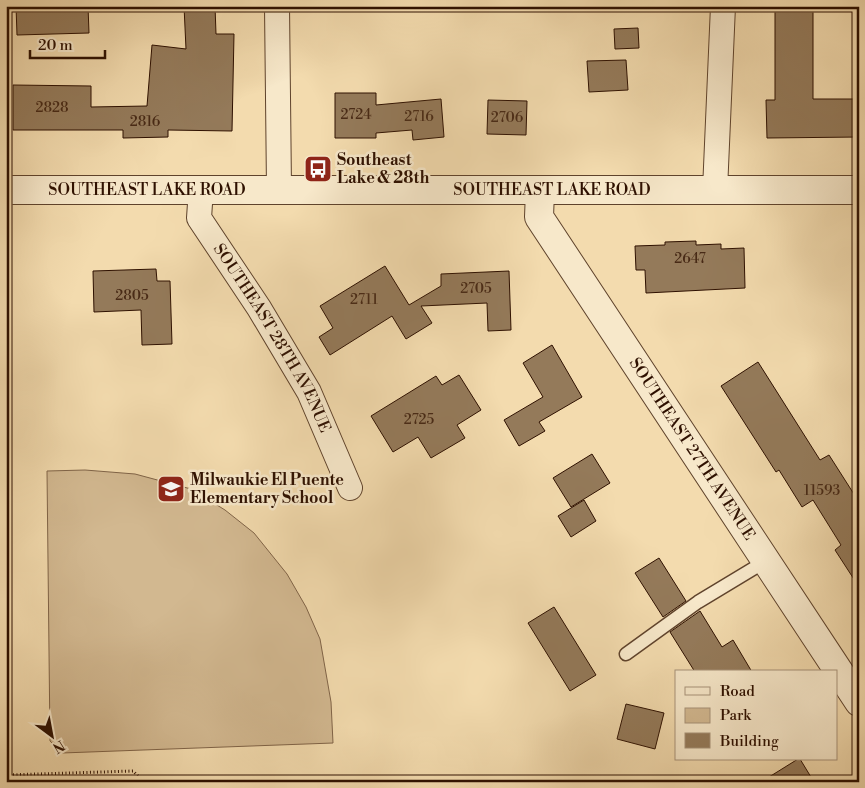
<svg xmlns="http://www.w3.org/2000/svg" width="865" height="788" font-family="'Libre Bodoni',serif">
<rect width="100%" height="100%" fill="#f3dbae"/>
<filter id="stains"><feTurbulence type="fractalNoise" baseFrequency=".004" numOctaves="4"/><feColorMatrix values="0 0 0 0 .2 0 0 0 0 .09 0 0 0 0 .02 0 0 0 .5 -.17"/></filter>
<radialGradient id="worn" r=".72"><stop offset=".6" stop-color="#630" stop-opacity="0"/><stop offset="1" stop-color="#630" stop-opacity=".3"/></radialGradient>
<path fill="#d2b890" stroke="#806448" d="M85,470L135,474L191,489L225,510L254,533L287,574L306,607L320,639L331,702L333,743L62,753L50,741L47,471Z"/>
<g fill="#947a5a" stroke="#2e1000">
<path d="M16,6H88L89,33L17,35Z"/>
<path d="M184,6H215L216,34H234L232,131L168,130V137L123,138V130H13V85L91,86V107L147,106L152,45L186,49Z"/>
<path d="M775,6H813V99H859V137L767,138L766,100H775Z"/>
<path d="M638,28L639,48L615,49L614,29Z"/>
<path d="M626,60L628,90L589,92L587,61Z"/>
<path d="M335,93H376V105L441,99L444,137L413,140L412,130L376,133V138H335Z"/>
<path d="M488,100L527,101L526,135L487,134Z"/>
<path d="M696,241V245L721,244V249L744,248L745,288L646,293L645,270H636L635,246L665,245V242Z"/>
<path d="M385,266L409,305L441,286V274L509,271L511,330L488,331L487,303L421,306L432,323L406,339L392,316L330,355L319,337L333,328L320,306Z"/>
<path d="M156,269L157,281H170L172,344L142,345L141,310L94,312L93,271Z"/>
<path d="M552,345L582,397L539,422L545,431L519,446L504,420L543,397L523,363Z"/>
<path d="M758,362L820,460L829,455L859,502V587L835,550L841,545L813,500L802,507L779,470L776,472L721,386Z"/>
<path d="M459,375L481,410L457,425L465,438L431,458L418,437L393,452L371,416L436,376L442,385Z"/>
<path d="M592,454L610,483L571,507L553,478Z"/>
<path d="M584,500L596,521L571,537L558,516Z"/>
<path d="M659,558L686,601L663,617L635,573Z"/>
<path d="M554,607L596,675L570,691L528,623Z"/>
<path d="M700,611L722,647L733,640L752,672H695L670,632Z"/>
<path d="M626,704L664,713L655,749L617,739Z"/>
<path d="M798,759H800L814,782H761Z"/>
</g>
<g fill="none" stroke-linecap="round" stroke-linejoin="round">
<defs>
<path id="service" d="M626,654L698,602L766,561"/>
<g id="minor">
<path d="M277,6L279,189"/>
<path id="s1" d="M201,189L199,218L259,308L309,392L350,488"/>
<path d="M715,190L723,6"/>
</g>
<g id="tertiary">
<path id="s2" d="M6,190H859"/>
<path id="s3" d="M540,191L539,217L859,702"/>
</g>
</defs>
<use href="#service" stroke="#5f432c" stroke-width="15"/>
<use href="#minor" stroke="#5f432c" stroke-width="26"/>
<use href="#tertiary" stroke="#5f432c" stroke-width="30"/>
<path stroke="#2e1000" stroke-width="3" stroke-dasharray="1 2.5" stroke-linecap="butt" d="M6,775L133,771L144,782"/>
<use href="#service" stroke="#f7e8ca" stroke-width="12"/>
<use href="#minor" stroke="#f7e8ca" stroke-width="24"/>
<use href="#tertiary" stroke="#f7e8ca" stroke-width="28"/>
</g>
<defs>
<symbol id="bus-square" viewBox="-11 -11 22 22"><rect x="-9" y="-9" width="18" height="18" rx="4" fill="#8f2418" stroke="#f7e8ca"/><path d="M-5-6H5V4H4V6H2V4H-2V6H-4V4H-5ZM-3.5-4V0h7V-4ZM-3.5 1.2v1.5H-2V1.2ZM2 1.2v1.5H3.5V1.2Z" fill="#fff"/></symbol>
<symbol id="school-square" viewBox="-11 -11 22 22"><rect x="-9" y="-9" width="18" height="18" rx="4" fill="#8f2418" stroke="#f7e8ca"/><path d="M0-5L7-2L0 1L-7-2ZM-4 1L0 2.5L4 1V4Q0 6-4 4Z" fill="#fff"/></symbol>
</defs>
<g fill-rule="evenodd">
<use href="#bus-square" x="302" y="153" width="32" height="32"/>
<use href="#school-square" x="155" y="473" width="32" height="32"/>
</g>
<g text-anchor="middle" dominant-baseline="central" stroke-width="5" stroke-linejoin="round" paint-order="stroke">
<g font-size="14" fill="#482a16">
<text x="52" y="108">2828</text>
<text x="356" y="115">2724</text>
<text x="419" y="117">2716</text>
<text x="507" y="118">2706</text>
<text x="145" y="122">2816</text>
<text x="690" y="259">2647</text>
<text x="476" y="289">2705</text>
<text x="132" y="296">2805</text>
<text x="364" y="300">2711</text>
<text x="419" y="420">2725</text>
<text x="822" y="491">11593</text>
</g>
<g font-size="16" font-weight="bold" fill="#2e1000" stroke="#f7e8ca" text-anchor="start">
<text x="337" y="160">Southeast<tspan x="337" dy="18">Lake &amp; 28th</tspan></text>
<text x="190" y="480">Milwaukie El Puente<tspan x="190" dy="18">Elementary School</tspan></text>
</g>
<g font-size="16" fill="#2e1000" stroke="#f7e8ca">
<text stroke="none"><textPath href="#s2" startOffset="141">SOUTHEAST LAKE ROAD</textPath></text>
<text stroke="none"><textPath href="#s2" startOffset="546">SOUTHEAST LAKE ROAD</textPath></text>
<text stroke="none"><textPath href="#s1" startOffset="170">SOUTHEAST 28TH AVENUE</textPath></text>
<text stroke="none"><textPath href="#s3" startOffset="304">SOUTHEAST 27TH AVENUE</textPath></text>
</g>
</g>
<rect width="865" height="788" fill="none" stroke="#f3dbae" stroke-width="25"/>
<rect x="8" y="8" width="850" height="773" fill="none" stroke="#2e1000" stroke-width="2.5"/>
<rect x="12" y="12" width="840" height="763" fill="none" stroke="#2e1000"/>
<rect x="675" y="670" width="162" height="90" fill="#f7e8ca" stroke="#a79279"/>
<rect x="685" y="687" width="25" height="8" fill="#f7e8ca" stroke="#a79279"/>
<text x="720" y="696" font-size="15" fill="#2e1000">Road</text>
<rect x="685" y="708" width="25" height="15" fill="#d2b890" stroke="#a79279"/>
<text x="720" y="720" font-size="15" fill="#2e1000">Park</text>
<rect x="685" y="733" width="25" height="15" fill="#947a5a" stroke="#a79279"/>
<text x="720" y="746" font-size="15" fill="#2e1000">Building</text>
<g transform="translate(52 736) rotate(148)" stroke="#f7e8ca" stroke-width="4" paint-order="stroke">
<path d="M0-4L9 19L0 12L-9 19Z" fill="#2e1000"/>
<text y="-8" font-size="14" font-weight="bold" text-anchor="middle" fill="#2e1000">N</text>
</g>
<path d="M30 50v8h75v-8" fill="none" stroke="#2e1000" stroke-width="2.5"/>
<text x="38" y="50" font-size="15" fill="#2e1000" stroke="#f7e8ca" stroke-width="4" paint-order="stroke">20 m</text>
<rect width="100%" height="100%" filter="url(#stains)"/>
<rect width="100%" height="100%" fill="url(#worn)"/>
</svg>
